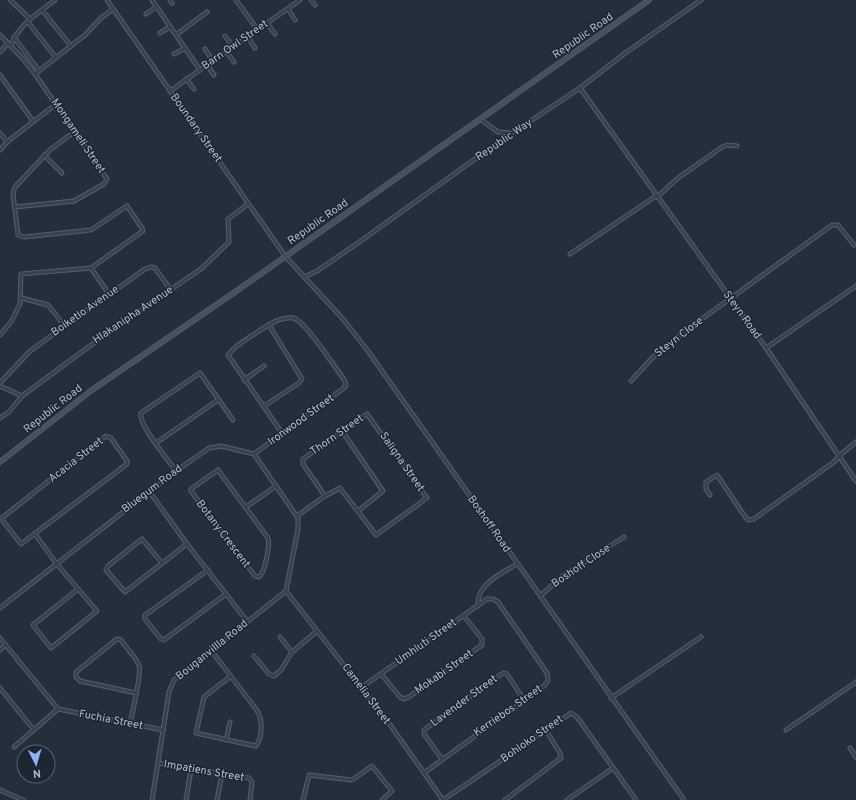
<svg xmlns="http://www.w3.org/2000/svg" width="856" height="800" font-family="Overpass,sans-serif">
<rect width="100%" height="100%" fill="#242f3e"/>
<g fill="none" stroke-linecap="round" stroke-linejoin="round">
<defs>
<g id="street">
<path d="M10,0L30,19"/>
<path d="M107,0L285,256L343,319L368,351L684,800"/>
<path d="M152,0L200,70"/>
<path d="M170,0L172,3"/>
<path d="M236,0L257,29"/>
<path d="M311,0L315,5"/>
<path d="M288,9L295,20"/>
<path d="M42,10L71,46"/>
<path d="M146,14L156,7"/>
<path d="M28,22L56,58"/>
<path d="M267,23L275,34"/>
<path d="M160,33L170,27"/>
<path d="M0,35L23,59L35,74L107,179L104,184L74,201L15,207"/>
<path d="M176,35L207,12"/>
<path d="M225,36L233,46"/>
<path d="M247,36L255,48"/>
<path d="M14,37L39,71"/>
<path d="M11,46C18,25 38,13 55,0"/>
<path d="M205,49L213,61"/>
<path d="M226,51L234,62"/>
<path d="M0,52L8,43"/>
<path d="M174,54L185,48"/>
<path d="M207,65L214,75"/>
<path d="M35,74L85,35L101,18L113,9"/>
<path d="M0,75L33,121"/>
<path d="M186,79L194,89"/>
<path d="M580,88L766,348L856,481"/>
<path d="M170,91L300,0"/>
<path d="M480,119L498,132L510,133"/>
<path d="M0,133L7,142"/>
<path d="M0,150L7,142L56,104"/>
<path d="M44,155L62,173"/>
<path d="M657,197L678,178L722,147L727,145L737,146"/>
<path d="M570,254L656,196"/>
<path d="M91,268L109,294"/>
<path d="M304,277L317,271L358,243L496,144L580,88L624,54L701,0"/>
<path d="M22,298L48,305L64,325"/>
<path d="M0,335L11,322L20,304L21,274L91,268L143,231L142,228L127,206L91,230L24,237L18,235L13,194L15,187L50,150L74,132"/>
<path d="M766,348L856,286"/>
<path d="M244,380L264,366"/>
<path d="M631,381L652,358L688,329L832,225H838L854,245"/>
<path d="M0,383L30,351L145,269L151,267L155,268L171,290"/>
<path d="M0,386L22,396"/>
<path d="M264,406L299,383L302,379L269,325"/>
<path d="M0,418L9,412L22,396L87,348L202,268L229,242L228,219L248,204"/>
<path d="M342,431L383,491L358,511"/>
<path d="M106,436L111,438L127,461V464L21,544L3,521V517Z"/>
<path d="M156,443L218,400"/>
<path d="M254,454L344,388L346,385L345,381C336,369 305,320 293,318C281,316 269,325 259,331C249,338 235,345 228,355L282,433"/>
<path d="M218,470L268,538C270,545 265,573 259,577L255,576L191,491V489Z"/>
<path d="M176,471C169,461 137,423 141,413L200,373L233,420"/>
<path d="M149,491L187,544L247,621"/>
<path d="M710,495L706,489V482L717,475L746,518L748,520L754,519L834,462L840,455L856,442"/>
<path d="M246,507L276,486"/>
<path d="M297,516L325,496L340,488L376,535L427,498L367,414L303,459V464L325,496"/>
<path d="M35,534L56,563L97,611L51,648L33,625L78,589"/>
<path d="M162,563L142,539L108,566L106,570L125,592L187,544"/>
<path d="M208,570L145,615V619L161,639L164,640L226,594"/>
<path d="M286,591L386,719L443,800"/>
<path d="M540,596L564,575L624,537"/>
<path d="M478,606C476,584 501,574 517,564"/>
<path d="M0,608L176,471L209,448L221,446L254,454L298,518V529L286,591L174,680L169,692L152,800"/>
<path d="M280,637L292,652"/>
<path d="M0,638L58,709"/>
<path d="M210,649L256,709C263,719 263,736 256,746L196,733L204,697L231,676"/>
<path d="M0,650L5,645"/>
<path d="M254,656L269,674L274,676L281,670L292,652L317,631"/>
<path d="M381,674L400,697L404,699L409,697L482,645V639L464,616"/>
<path d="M362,687L487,599H493L498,602L547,673L548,681L544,686L424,773"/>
<path d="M0,688L34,730"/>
<path d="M611,698L701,637"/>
<path d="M58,709L163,730"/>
<path d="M130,724C132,713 142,674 139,665C135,656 126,648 121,640L117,639L76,672V677L80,681L136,693"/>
<path d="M786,730L856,682"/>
<path d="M226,740L230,722"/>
<path d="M14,747L58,709"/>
<path d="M850,748L856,757"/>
<path d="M442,759L424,734V730L500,675L504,673L507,674L524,700"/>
<path d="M158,763L249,778L252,782L250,800"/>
<path d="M0,790L23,800"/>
<path d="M186,800L191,769"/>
<path d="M217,800L222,774"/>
<path d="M303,800L309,775L352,780L372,766L392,791L382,800"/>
<path d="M443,800L571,713L577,717L636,800"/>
<path d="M505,800L561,758L560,753L545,729"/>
<path d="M567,800L613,768"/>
</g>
<path id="secondary" d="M0,462L92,390L235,292L649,0"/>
</defs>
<use href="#street" stroke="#565f6c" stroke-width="5"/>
<use href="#secondary" stroke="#565f6c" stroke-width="6"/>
<use href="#street" stroke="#38414e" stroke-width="3"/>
<use href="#secondary" stroke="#465061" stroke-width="4.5"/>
</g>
<g text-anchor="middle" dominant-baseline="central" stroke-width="3" stroke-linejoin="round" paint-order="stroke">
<g font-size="11" fill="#b4bcc9" stroke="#1d2633">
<text transform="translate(583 36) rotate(-35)">Republic Road</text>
<text transform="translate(235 45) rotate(-35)">Barn Owl Street</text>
<text transform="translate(196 128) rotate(55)">Boundary Street</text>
<text transform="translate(78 136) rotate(56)">Mongameli Street</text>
<text transform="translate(504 140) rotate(-34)">Republic Way</text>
<text transform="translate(318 222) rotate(-35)">Republic Road</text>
<text transform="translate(85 311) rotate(-35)">Boiketlo Avenue</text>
<text transform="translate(133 315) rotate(-34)">Hlakanipha Avenue</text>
<text transform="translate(742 315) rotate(54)">Steyn Road</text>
<text transform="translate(679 337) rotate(-38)">Steyn Close</text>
<text transform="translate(53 409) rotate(-38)">Republic Road</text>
<text transform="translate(301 420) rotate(-36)">Ironwood Street</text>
<text transform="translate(337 435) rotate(-35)">Thorn Street</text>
<text transform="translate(76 460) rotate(-38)">Acacia Street</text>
<text transform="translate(402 462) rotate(55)">Saligna Street</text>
<text transform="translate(152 489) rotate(-37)">Bluegum Road</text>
<text transform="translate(489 524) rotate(55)">Boshoff Road</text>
<text transform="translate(223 534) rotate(53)">Botany Crescent</text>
<text transform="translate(581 566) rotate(-34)">Boshoff Close</text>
<text transform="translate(426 642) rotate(-35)">Umhluti Street</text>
<text transform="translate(212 650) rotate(-39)">Bouganvillla Road</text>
<text transform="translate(444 672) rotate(-35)">Mokabi Street</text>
<text transform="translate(366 694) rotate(53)">Camelia Street</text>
<text transform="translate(464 701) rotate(-36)">Lavender Street</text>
<text transform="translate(508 711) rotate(-35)">Kerriebos Street</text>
<text transform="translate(111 720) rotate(11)">Fuchia Street</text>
<text transform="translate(532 739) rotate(-35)">Bohloko Street</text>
<text transform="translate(204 771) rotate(10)">Impatiens Street</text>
</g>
</g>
<g transform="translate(36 764) rotate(175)"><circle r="19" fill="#1d2633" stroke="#59626f"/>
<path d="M0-3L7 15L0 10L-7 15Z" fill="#8ab4f8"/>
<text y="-6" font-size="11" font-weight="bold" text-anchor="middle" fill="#b4bcc9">N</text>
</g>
</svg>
